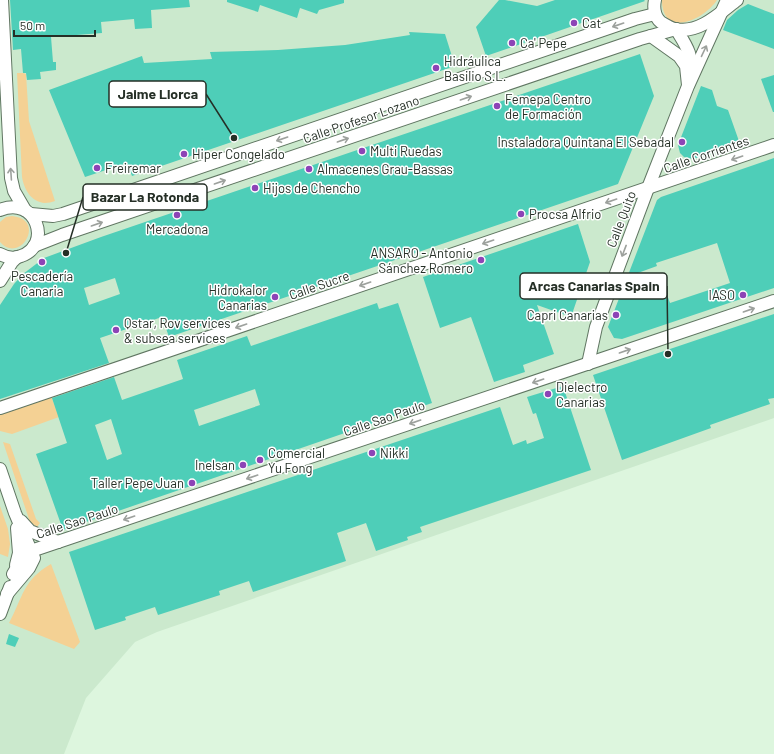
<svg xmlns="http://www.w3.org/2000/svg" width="774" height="754" font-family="Barlow,sans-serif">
<rect width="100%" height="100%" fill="#ddf6de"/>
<path fill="#cbe9cd" d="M0,0H774V418L157,632L135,642L86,698L64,754H0Z"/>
<g fill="#f4d194">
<path d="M662,0H717C704,20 662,39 662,0Z"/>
<path d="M17,73H23L26,74L29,121L55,201C52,202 48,203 45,203C31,202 24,189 22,177Z"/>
<path d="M12,216C47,219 20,265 0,242V222L6,217Z"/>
<path d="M51,396L59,417L12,434L0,431V415Z"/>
<path d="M3,442L10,444L36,519L40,523L37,527L30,522Z"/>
<path d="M0,506L8,529L10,544L8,557L0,554Z"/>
<path d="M51,564L80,642L74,649L9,623C23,597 23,580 51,564Z"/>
</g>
<g fill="#4eceb8" fill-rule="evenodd">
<path d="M10,0H189L190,7L151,10L152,28L135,29L134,19L101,22L102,33L51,37L53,62H56V70L40,72L41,79L27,80L26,73H23L21,49L13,50Z"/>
<path d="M227,0H344V3L319,10L317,14L300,8L297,18L260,5L258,12L227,2Z"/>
<path d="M499,0H505L537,6L555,0H644L645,1L486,56L476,27Z"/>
<path d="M748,4L774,14V49L723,30L727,20L738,10Z"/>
<path d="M409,32L445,34L455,66L132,176L127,163L85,177L49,90L142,56L144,63L212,59L210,52L278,50L345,45L410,35Z"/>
<path d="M640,54L654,96L618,184L169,337L162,317L100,338L109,363L0,399V305L14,284L23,274L44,258L101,237ZM115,278L120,294L89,305L84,288Z"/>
<path d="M774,75V112H773L761,79Z"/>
<path d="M701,86L712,90L717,106L728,110L740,144L693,159L684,157L680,153L678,145Z"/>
<path d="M774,158V288L622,339L614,338L608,327L657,200L661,197ZM717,243L730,283L670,303L664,286L635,274L657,266L656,263Z"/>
<path d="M578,224L590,262L571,317L537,305L554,354L523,365L525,372L494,382L471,317L440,328L423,277Z"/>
<path d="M377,303L379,309L398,303L432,403L63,530L36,454L67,443L52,398L114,377L122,400L183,379L177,360L247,336L251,346ZM255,389L260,405L199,426L194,410ZM111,419L122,454L107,460L95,425Z"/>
<path d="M774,314V398L768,399L770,404L710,425L711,428L622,460L593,375Z"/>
<path d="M563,386L591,470L420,527L422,532L407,537L408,540L376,551L366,523L337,533L346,561L253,592L249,581L219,591L220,595L158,615L155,607L125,617L126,620L95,630L69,552L500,407L513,445L526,440L527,444L544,438L536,413L533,414L527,397Z"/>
<path d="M9,634L19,638L15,647L6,644Z"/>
</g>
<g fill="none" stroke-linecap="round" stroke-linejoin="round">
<defs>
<g id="minor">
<path d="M2,0L11,178L14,191L25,210"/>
<path d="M655,0C653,9 655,20 664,24C668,26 672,29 676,29C699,34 720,13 737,0"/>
<path d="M676,29C685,44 694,55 690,74"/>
<path d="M651,36L679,56L686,66L688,85"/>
<path d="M0,210C36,195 53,245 21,256C14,259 7,258 0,254"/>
<path d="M31,214L53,216L63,214L635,19L655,14"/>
<path d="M34,246L62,235L640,39L676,29"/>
<path d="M0,281L12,262L17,257"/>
<path d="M588,364L596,327L648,188L688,86L727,0"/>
<path d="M0,408L774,145"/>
<path d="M0,469L15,513L34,558L29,568L7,594"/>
<path d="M21,521L30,531L58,542"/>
<path d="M16,565L19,553L17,528"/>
<path d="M13,574L22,559L31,551L774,301"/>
<path d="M0,614L10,587"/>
</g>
</defs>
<use href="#minor" stroke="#607662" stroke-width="14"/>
<use href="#minor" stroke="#fff" stroke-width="12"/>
</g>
<defs><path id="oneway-shaft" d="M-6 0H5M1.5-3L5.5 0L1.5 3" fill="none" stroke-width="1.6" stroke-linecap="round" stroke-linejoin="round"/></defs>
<g stroke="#9da19d">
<use href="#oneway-shaft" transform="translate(618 25) rotate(161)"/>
<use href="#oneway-shaft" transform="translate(704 51) rotate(-65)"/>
<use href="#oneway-shaft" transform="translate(466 98) rotate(-19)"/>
<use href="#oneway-shaft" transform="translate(282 139) rotate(161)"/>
<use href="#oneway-shaft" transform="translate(343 140) rotate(-19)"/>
<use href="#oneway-shaft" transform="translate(737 158) rotate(161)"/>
<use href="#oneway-shaft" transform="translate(11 174) rotate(-94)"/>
<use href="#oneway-shaft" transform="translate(220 182) rotate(-19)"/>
<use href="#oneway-shaft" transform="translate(611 201) rotate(161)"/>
<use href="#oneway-shaft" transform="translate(97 224) rotate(-19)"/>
<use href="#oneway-shaft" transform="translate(488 242) rotate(161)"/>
<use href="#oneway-shaft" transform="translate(624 251) rotate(111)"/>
<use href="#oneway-shaft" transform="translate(365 284) rotate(161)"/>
<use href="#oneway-shaft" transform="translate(749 310) rotate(-19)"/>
<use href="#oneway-shaft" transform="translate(241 326) rotate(161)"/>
<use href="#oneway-shaft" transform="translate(625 351) rotate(-19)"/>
<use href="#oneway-shaft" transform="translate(538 381) rotate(161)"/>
<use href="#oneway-shaft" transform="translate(415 422) rotate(161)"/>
<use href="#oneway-shaft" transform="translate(252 477) rotate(161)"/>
<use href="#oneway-shaft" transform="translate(129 518) rotate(161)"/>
</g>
<g fill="#8d44b6" stroke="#fff" stroke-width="1.5">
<circle cx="574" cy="23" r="4"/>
<circle cx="512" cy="43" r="4"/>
<circle cx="436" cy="68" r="4"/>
<circle cx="497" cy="106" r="4"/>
<circle cx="682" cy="142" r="4"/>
<circle cx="362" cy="151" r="4"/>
<circle cx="184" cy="154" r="4"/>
<circle cx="97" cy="168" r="4"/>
<circle cx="309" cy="169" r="4"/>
<circle cx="255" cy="188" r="4"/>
<circle cx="521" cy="214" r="4"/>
<circle cx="177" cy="215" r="4"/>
<circle cx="481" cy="260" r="4"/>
<circle cx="42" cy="262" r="4"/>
<circle cx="743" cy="295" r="4"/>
<circle cx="275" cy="297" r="4"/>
<circle cx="616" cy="315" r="4"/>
<circle cx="116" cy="330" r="4"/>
<circle cx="548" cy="394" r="4"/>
<circle cx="372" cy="453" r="4"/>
<circle cx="260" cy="460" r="4"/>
<circle cx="243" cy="465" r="4"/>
<circle cx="192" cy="483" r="4"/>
</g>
<g text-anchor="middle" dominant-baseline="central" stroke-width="3" stroke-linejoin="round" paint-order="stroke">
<g font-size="13" fill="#252f26" stroke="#fff" text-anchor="start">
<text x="582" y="23">Cat</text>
<text x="520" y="43">Ca' Pepe</text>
<text x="444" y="61">Hidráulica<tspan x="444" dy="15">Basilio S.L.</tspan></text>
<text x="505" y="99">Femepa Centro<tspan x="505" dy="15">de Formación</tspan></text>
<text x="674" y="142" text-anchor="end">Instaladora Quintana El Sebadal</text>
<text x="370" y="151">Multi Ruedas</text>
<text x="192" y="154">Hiper Congelado</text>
<text x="105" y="168">Freiremar</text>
<text x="317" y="169">Almacenes Grau-Bassas</text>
<text x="263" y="188">Hijos de Chencho</text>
<text x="529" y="214">Procsa Alfrio</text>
<text x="177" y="229" text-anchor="middle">Mercadona</text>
<text x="473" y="253" text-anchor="end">ANSARO - Antonio<tspan x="473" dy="15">Sánchez Romero</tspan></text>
<text x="42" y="276" text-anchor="middle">Pescadería<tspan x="42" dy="15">Canaria</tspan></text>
<text x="267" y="290" text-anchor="end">Hidrokalor<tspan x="267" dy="15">Canarias</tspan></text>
<text x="735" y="295" text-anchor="end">IASO</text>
<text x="608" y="315" text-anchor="end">Capri Canarias</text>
<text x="124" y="323">Qstar, Rov services<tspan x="124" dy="15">&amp; subsea services</tspan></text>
<text x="556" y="387">Dielectro<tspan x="556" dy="15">Canarias</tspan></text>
<text x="268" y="453">Comercial<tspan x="268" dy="15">Yu Fong</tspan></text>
<text x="380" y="453">Nikki</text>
<text x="235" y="465" text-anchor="end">Inelsan</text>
<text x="184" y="483" text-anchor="end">Taller Pepe Juan</text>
</g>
<g font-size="13" fill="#252f26" stroke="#fff">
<text transform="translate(361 119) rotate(-19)">Calle Profesor Lozano</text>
<text transform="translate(706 154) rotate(-19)">Calle Corrientes</text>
<text transform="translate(621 219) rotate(-69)">Calle Quito</text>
<text transform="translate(319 285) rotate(-19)">Calle Sucre</text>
<text transform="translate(384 418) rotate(-19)">Calle Sao Paulo</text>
<text transform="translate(77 521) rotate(-18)">Calle Sao Paulo</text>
</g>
</g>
<path fill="none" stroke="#252f26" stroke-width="1.5" d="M234 138L206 94M66 253L83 197M668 354L667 286"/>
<g fill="#252f26" stroke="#fff" stroke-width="1.5">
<circle cx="234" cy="138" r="4"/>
<circle cx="66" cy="253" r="4"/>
<circle cx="668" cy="354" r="4"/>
</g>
<g fill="#fff" stroke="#252f26" stroke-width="1.5">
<rect x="109" y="81" width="97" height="26" rx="4"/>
<rect x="83" y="184" width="124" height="26" rx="4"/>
<rect x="520" y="273" width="147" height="26" rx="4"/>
</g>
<g font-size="14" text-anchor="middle" font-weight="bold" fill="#252f26">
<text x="158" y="99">Jaime Llorca</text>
<text x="145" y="202">Bazar La Rotonda</text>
<text x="594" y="291">Arcas Canarias Spain</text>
</g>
<path d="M14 30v6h81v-6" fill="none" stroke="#252f26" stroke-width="2"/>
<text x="20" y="30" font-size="12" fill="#252f26" stroke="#ffffff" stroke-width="3" paint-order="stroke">50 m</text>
</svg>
